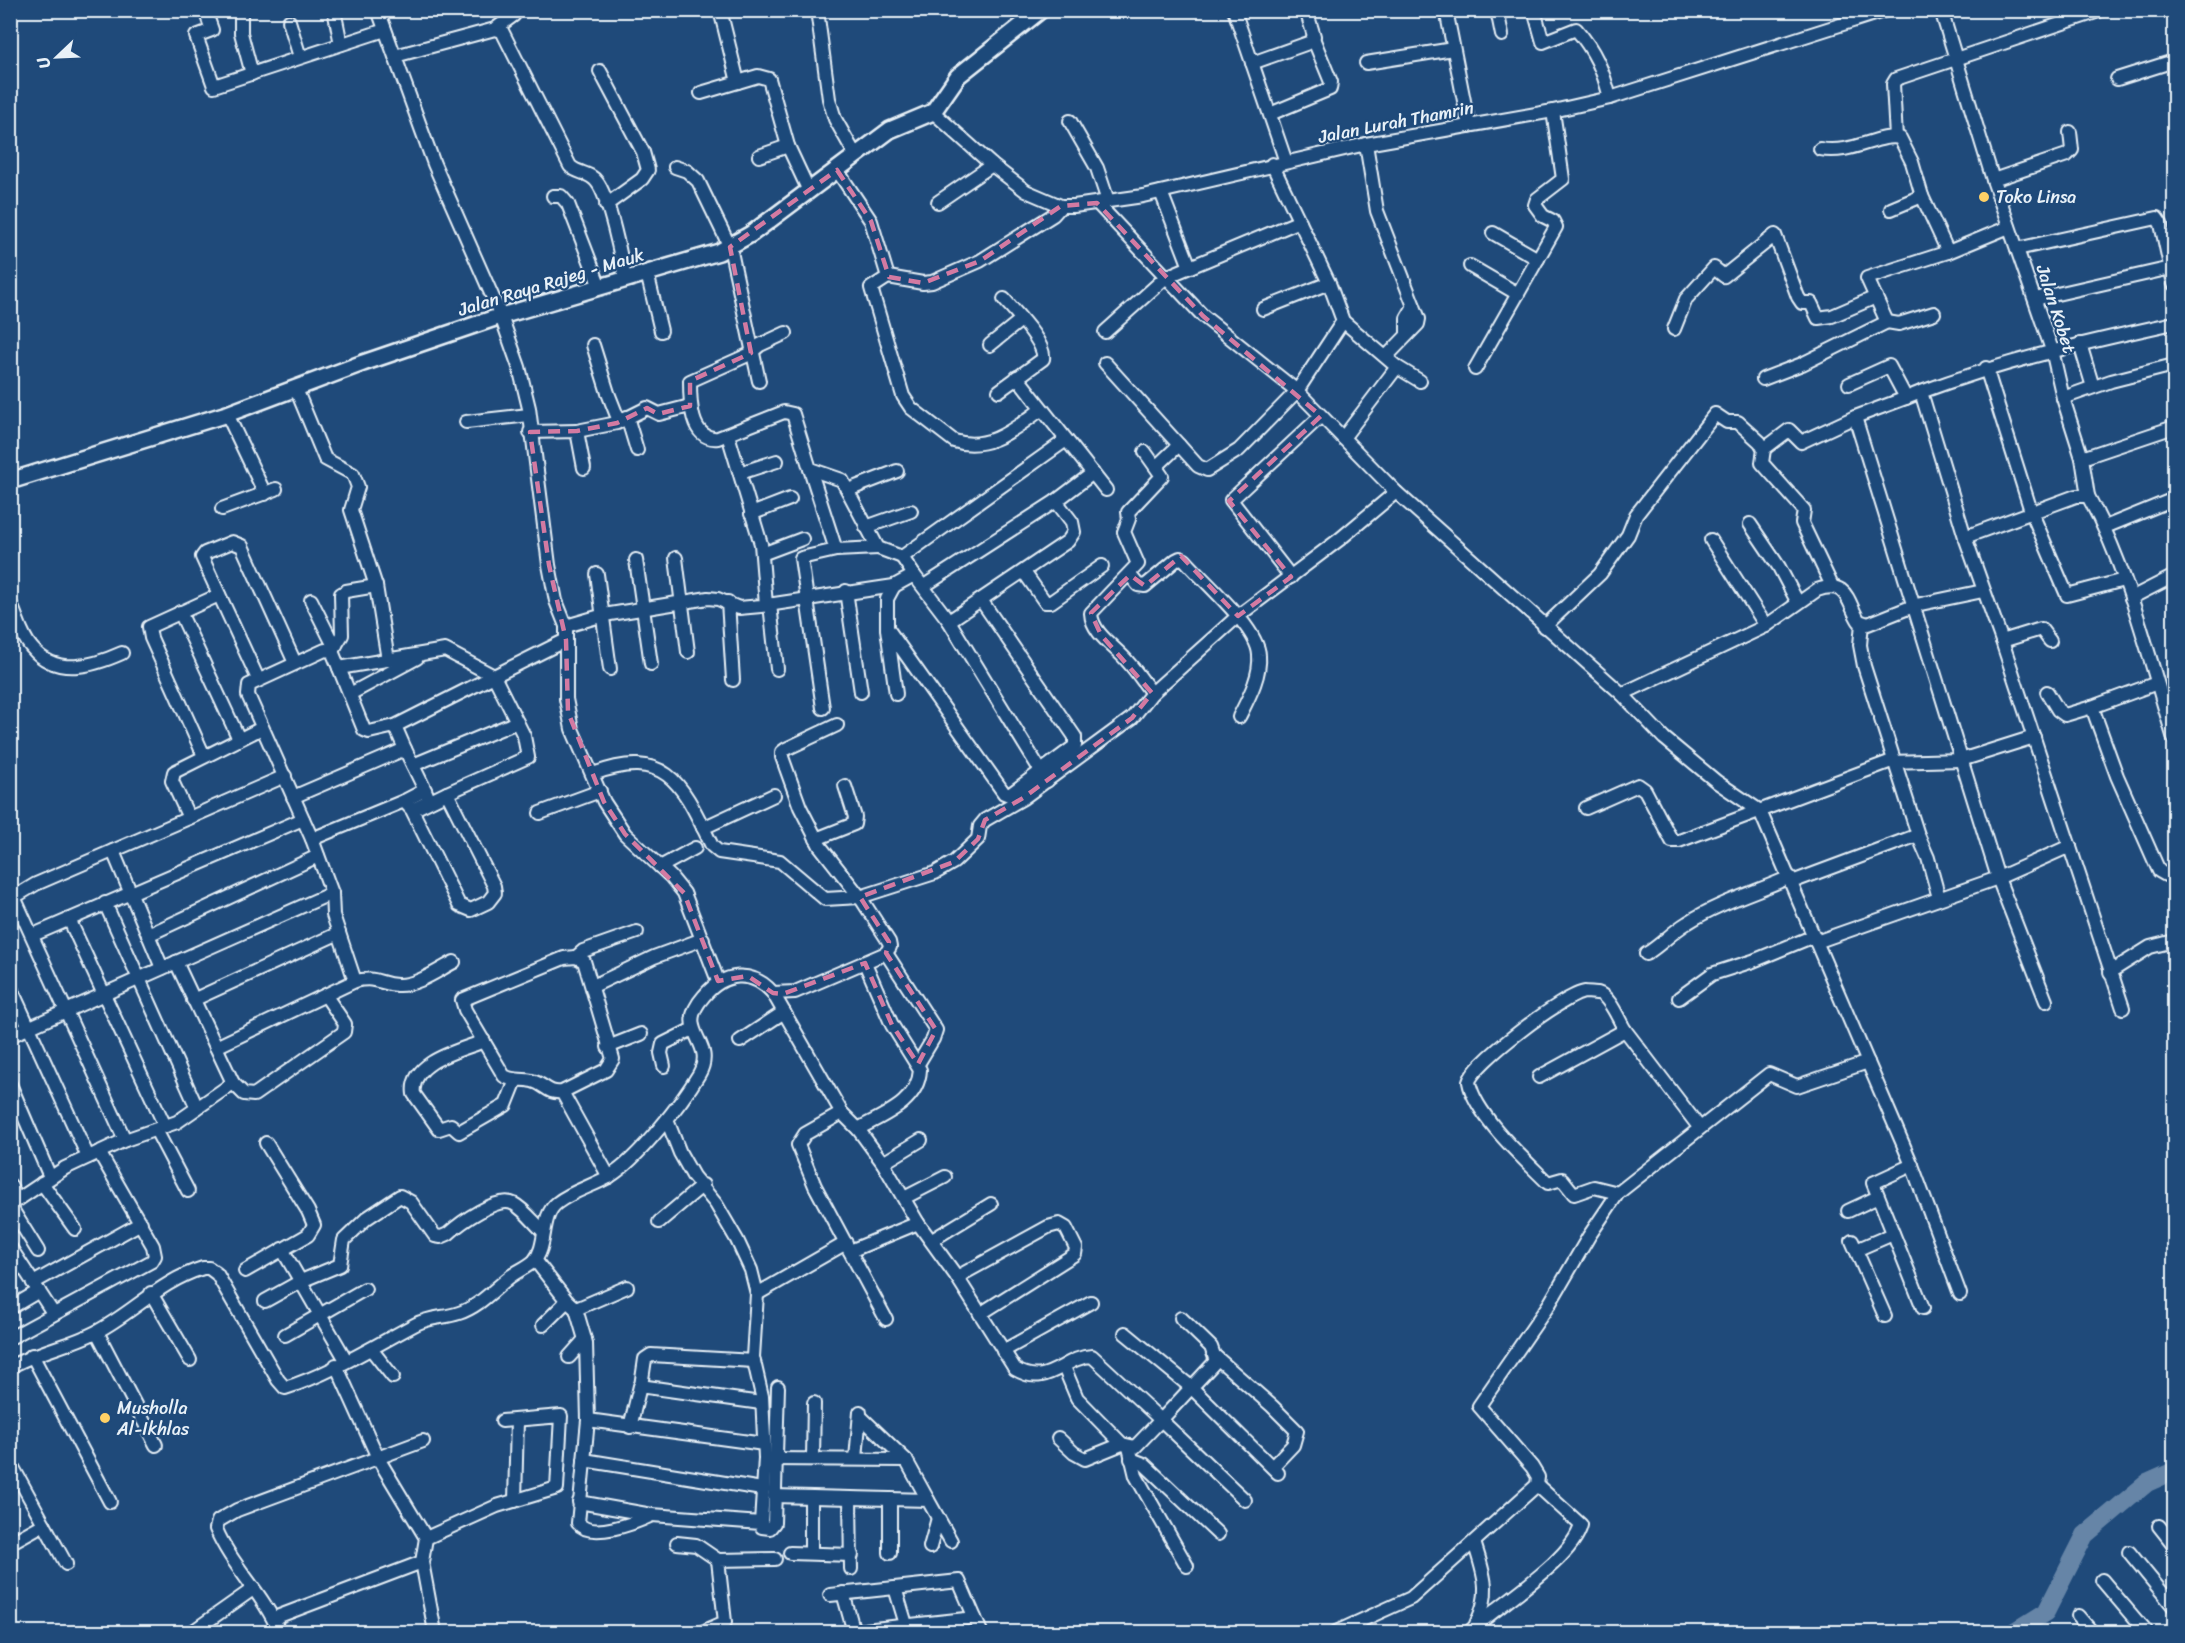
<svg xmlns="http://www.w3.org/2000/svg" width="2185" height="1643" font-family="Sriracha,sans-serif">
<rect width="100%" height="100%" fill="#1f4a7a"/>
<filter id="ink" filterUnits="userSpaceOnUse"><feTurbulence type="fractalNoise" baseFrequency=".0167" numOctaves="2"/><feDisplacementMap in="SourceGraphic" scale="12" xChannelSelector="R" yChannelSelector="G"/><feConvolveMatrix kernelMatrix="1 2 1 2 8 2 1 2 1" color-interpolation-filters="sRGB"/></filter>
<g filter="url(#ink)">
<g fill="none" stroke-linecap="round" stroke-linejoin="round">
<path stroke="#6685a7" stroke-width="18" d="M2014,1632L2046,1612L2085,1535L2147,1483L2174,1471"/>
<defs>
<g id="minor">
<path d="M205,10L212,30L196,36L214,86L385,30"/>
<path d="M241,10V33L252,74"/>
<path d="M334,10L341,44"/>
<path d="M378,10L434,164L501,316L519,367L529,408L549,565L556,601L566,626V699L572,729L604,802L625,834L671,877L684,893L718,981"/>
<path d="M720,10L738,82"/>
<path d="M817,10L829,99L835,119L856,156"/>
<path d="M1234,10L1286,162"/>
<path d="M1446,10L1469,126"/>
<path d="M1497,10L1502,35"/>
<path d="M1534,10L1543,42L1576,29C1595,51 1603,70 1610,98"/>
<path d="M1941,10L1993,180L2052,350L2063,398L2082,458L2088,496H2076L1965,537"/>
<path d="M289,21L300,57"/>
<path d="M495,29L514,15L515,10"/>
<path d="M395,56L495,29L502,31L570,166C578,174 590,172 597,182C609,197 622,260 625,280"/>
<path d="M1252,63L1311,42L1314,36L1306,10"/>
<path d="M1366,63L1453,49"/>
<path d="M600,71L643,152L648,170L642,179L606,205"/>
<path d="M2117,79L2174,61"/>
<path d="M701,93L758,76L769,79L788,146L809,191"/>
<path d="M933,112L992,165L1026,191L1061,206H1074L1143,196L1366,144L1553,111L1610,98L1887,10"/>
<path d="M1270,114L1330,89L1331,82L1313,38"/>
<path d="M1070,121L1097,168L1108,201"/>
<path d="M1896,137L1893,84L1896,79L2102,10"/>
<path d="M1366,144L1377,211L1419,319L1418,324L1386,357"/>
<path d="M1820,149C1852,155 1879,133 1900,138L1912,162L1922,196"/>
<path d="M759,156L788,146"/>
<path d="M1272,164L1329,283L1343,321L1397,367L1420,381"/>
<path d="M675,167L687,171L698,181L730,247L759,381"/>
<path d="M837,170L871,221L888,277"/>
<path d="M1993,180L2067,155L2072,150L2070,132"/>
<path d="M1161,192L1190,267"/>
<path d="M553,196H561L568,204L600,287"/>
<path d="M938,202L992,165"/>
<path d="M1097,203L1203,316L1297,391L1396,492L1622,694L1664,738L1717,782L1760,811L1912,1165"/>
<path d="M1891,209L1922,196L1948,252"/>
<path d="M1493,233L1538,259"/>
<path d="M2017,249L2157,218L2161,224L2174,284"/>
<path d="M1470,266L1518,294"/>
<path d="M647,273L661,331"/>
<path d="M2035,299L2171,268"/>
<path d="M1263,309L1329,283"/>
<path d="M1887,322L1899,324L1934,313"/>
<path d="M1674,329L1686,299L1714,268L1724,276L1775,235L1798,297L1802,303H1811L1818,318L1832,316L1876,297"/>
<path d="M1105,332L1166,277L1300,221"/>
<path d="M786,333L760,345L748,355L690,381C690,400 690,441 718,438L784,412L793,414L810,469L842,480L878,548L902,557"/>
<path d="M1407,335V318L1414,306"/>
<path d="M2080,344L2093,387"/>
<path d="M593,345L608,393L619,421"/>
<path d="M990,345L1021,320"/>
<path d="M1105,363L1198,466L1207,470L1239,450L1297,391L1343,321"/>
<path d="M1986,368L2031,511L2067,595L2124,580"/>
<path d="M1475,369L1556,227L1553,221L1543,216L1535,205L1537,199L1563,179L1553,111"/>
<path d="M1017,377L1106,490"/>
<path d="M1763,379L1802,364L1887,322L1867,278L1948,252L2009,227"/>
<path d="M1849,384L1889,366L1906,398L1921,392"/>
<path d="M296,389L325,459L353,474L358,487L351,510L376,586L346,591L341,594L342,635L332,651"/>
<path d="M999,391L1043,359C1046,343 1015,312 1004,299"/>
<path d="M2063,398L2111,381L2174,365"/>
<path d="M1042,409C1015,428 989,452 954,441L911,408L903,396L871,288L888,277L923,283L932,282L980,261L1053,215L1061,206"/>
<path d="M227,414L265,494"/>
<path d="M627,417L637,450"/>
<path d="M1855,417L1906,398"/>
<path d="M466,422L529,415"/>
<path d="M577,431L617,423L647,408L659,414L690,406"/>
<path d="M530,432L577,431L584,468"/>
<path d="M728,435L761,544L766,605"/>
<path d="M1343,438L1397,367"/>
<path d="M1764,449L1762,463L1804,510L1802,523L1832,586"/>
<path d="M1145,452L1162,476L1128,512L1129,519L1124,532L1138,564L1091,613C1092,634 1116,647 1128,662C1137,672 1144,683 1152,693"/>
<path d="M2082,458L2174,427"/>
<path d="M1157,466L1179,445"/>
<path d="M810,469L836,550"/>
<path d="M740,473L777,461"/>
<path d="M848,490L897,471"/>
<path d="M2088,496C2129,571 2149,658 2174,739"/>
<path d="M1056,501L1093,473"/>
<path d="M222,509L276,489"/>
<path d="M751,514L790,499"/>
<path d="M1750,524L1779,567L1798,603"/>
<path d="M866,527L911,511"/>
<path d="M2105,527L2174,499"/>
<path d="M1711,540L1766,626"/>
<path d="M762,554L802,539"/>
<path d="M676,558L688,652"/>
<path d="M636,560L651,664"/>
<path d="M1024,572L1045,602H1051L1102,566"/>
<path d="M597,574L610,669"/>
<path d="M914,575L902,557L1066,440"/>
<path d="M1130,575L1138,585L1145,586L1176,560L1180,558L1185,560C1204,582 1258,628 1259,655C1261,676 1248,699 1239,717"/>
<path d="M1291,577L1231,500L1321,416"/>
<path d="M376,586L388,660"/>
<path d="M894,586L887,599V628L1004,793L1009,795L1075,746V737L981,600"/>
<path d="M924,586L1056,501L1072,522L1074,532L1068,541L949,621"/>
<path d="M846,591L861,692"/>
<path d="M2131,598L2174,576"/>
<path d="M311,600L332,642L336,645"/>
<path d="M10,602C17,616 21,636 32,648C56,677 93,666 122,653"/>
<path d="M728,602L733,680"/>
<path d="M770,604L777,669"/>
<path d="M180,612L239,739"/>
<path d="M1862,623L1860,645L1864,666L1918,835L1928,858L1939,898"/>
<path d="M566,626L604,615L708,598L718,599L739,608L761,606L894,586L914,575L949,621L1047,781"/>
<path d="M1544,627L1600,574L1628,535L1636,515L1715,414L1727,422H1738L1760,442L1764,449L1789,430L1801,442L1855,417L1998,878L2046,1001"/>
<path d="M887,629L896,694"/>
<path d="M2002,641L2041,629L2050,641"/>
<path d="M339,668L364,730L369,732L395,726"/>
<path d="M258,679L206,566L202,557L205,553L232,542L242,546L295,663"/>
<path d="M2157,683L2092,707L2117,776L2159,871L2166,875L2174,873"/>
<path d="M2047,692L2058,710L2065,715L2092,707"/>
<path d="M350,694L417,658"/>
<path d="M1622,694L1766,626L1817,590C1848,579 1847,602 1859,621L1868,624L1916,605L1983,591"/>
<path d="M823,708L801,558L836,550L878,548"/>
<path d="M837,725L786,749L782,752V757L800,807L820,846L860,897"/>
<path d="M405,749L425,790"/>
<path d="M204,756L151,638L149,627L219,595"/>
<path d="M413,765L517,722"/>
<path d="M593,774C669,746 683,787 712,846L719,852L780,861L825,899L860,897"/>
<path d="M293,797L405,749L395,726L494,676L524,736L528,757L447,793"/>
<path d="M404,801L425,790L428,797"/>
<path d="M1586,808L1638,785L1645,790L1672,841H1679L1889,762L1961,760L2034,737"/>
<path d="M540,813L600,791"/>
<path d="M189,818L285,776"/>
<path d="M703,828L774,795"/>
<path d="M312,839L404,801L412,810L459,905L471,910L488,902L495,893L494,886L447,793L412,810"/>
<path d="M816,839L854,824L855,817L845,786"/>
<path d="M113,851L162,968"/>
<path d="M660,867L695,848"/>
<path d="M1792,882L1918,835"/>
<path d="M10,888L66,1011L332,893"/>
<path d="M16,896L36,884L189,818L172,781L174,772L262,728"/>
<path d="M105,903L197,1108"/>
<path d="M69,919L165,1126"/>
<path d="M33,935L303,819"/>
<path d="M148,935L318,856"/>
<path d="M1816,942L1998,878L2070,846"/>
<path d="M886,953L936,1030L933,1039L918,1064"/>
<path d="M1646,954C1661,945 1672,932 1687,923C1718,903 1756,892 1790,877"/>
<path d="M576,957L583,951L637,932"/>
<path d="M2110,972L2150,947L2174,941"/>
<path d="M355,981L333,915L332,893L312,839L248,695L249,685L325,650L332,651L339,668L445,650L494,676L566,640"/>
<path d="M10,986L88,1157"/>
<path d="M593,986L654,957L703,939"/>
<path d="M773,993L795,992L886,953L890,947L889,942L860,897L935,873L954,862L978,839L980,826L985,820L1023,798L1132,718L1152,693L1238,616L1340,539L1396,492"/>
<path d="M1679,998L1712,974L1753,961L1814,936"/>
<path d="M193,1000L339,933"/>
<path d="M2123,1008L2002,641L1965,537L1921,392C2004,361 2088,342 2174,323"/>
<path d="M10,1036L66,1011L125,1140"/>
<path d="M484,1041C462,1050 409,1061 414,1094L439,1129L451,1125L459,1132L506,1105L516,1080"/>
<path d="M740,1041L784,1012"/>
<path d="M216,1047L355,981C377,976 379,984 397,985C417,986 438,970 454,962"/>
<path d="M608,1047L641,1034"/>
<path d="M664,1066L661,1053L663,1044L693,1029"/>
<path d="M1539,1077L1625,1030L1699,1127"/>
<path d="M233,1083L244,1094L254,1095L344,1032L345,1024L326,996"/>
<path d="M10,1084L50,1177"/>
<path d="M562,1092L606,1070L613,1059L584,961L576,957L564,958L462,1000L465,1010L504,1076C514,1082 522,1078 532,1081C545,1084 547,1094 562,1092L609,1177"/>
<path d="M842,1113L805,1134L798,1145L815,1186L886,1319"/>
<path d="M667,1120L680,1153L693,1176L716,1204L737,1240L751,1270L757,1294L753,1357L762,1396L765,1458L761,1523"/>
<path d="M858,1129C883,1115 918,1103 920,1070L892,1025L865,963"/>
<path d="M156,1130L188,1191"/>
<path d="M883,1163L921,1140"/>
<path d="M42,1183L75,1229"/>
<path d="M10,1185L17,1200"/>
<path d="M1618,1193L1594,1187L1574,1194L1562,1179L1548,1183C1524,1159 1475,1115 1469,1082C1473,1063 1565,994 1585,992C1587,992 1596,993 1598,993C1610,996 1619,1021 1625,1030"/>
<path d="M904,1198L945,1177"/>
<path d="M10,1205L65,1168L125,1140L177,1122L233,1083L176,962"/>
<path d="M10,1206L38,1251"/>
<path d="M1848,1211L1878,1197"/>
<path d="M659,1222L703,1185"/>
<path d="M932,1240L991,1204"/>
<path d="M1852,1241L1885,1316"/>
<path d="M10,1247L53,1313"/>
<path d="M282,1249L346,1360"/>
<path d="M1856,1250L1893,1234"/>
<path d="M850,1251L918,1223"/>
<path d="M535,1260L567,1301L576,1309L586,1343L588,1420L764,1444"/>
<path d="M245,1271L308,1235L314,1225L308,1211L266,1143"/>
<path d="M957,1277L1048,1227L1059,1224L1066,1228L1076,1248L1075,1254L980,1314"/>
<path d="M33,1283L141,1223"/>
<path d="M151,1293L190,1360"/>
<path d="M757,1294L846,1243"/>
<path d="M265,1301L301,1281L340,1265L344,1240L367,1218L400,1196L411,1202L435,1236L441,1237L448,1234C460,1223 498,1195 514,1204C524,1209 535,1224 544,1232"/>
<path d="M10,1308L39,1291"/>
<path d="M1923,1308L1873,1183L1912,1165L1960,1294"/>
<path d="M576,1309L627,1287"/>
<path d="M543,1325L567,1301"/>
<path d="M97,1332L156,1445"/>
<path d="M1125,1333L1192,1388L1278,1473"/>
<path d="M285,1335L365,1289"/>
<path d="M10,1338L152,1261L155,1256L153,1246L99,1152"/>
<path d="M371,1349L393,1377"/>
<path d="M1003,1351L1091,1302"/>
<path d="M32,1355L110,1502"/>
<path d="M569,1357L585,1339"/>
<path d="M1216,1357L1272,1406L1297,1431L1293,1445L1273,1466"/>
<path d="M336,1365L379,1460L426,1538L422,1562L435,1632"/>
<path d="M10,1367C38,1351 69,1346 96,1332C133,1313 160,1281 203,1268H209L217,1274L278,1380L285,1388C328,1375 376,1345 416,1324C430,1317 444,1318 459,1313C480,1306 494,1289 511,1276C518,1271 527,1267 534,1261C548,1246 540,1216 557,1203C572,1191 593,1186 610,1176C637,1160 682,1103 699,1074C718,1041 672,1032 704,996C724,972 752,969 773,993L842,1113L858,1129L883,1163L918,1223L957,1277L1015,1369C1048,1389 1063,1357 1092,1356L1161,1420L1216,1361L1211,1347L1181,1318"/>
<path d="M1064,1367L1077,1398L1122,1444L1135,1447L1161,1420L1245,1500"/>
<path d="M641,1386L645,1359L651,1355L754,1361"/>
<path d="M861,1417L906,1460L928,1500"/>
<path d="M588,1420L578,1523C591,1540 635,1523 652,1515"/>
<path d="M630,1427L640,1386L761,1403"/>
<path d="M1058,1438L1074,1453L1085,1459L1122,1444"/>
<path d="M1129,1447L1136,1476L1187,1566"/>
<path d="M813,1458L814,1403"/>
<path d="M769,1459L906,1460"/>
<path d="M856,1459L860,1412"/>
<path d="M1131,1459L1144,1464L1218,1534"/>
<path d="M584,1460L762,1489"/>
<path d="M10,1462L66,1564"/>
<path d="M774,1496L928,1500L951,1541"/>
<path d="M811,1497V1553"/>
<path d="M850,1498L851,1569"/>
<path d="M515,1501L517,1420"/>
<path d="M579,1502L652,1515L761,1523L762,1527L770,1528L774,1523L778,1387"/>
<path d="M2159,1526L2174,1545"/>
<path d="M426,1538L497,1506L557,1488L561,1416L502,1421"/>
<path d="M1474,1542C1484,1575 1492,1592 1476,1624"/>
<path d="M10,1543L44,1524"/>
<path d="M677,1543L696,1545L718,1560"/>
<path d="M930,1547L938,1518"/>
<path d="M2129,1552L2174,1607"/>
<path d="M790,1553L852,1555"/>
<path d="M890,1553V1499"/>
<path d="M2102,1580L2146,1632"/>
<path d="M895,1588L908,1631"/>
<path d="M843,1593L854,1632"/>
<path d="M830,1595L959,1581L981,1632"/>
<path d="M2078,1616L2092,1632"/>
<path d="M274,1618L422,1562"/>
<path d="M192,1632L253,1589"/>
<path d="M279,1632C264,1594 232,1567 216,1529L218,1521L237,1510L423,1441"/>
<path d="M702,1632L725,1622L718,1560L775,1559"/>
<path d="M846,1632L975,1618"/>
<path d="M1336,1632L1411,1598L1537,1485L1538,1477L1532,1467L1479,1406L1550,1303L1589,1236L1618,1193L1769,1074L1797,1086L1868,1062"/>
<path d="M1469,1632C1497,1605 1572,1561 1581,1525L1537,1485"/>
</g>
<path id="major" d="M10,481L227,414L363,363L501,316L719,252L751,234L890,130L933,112L958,76L1041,10"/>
</defs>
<use href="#minor" stroke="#e8f1f8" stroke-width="16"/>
<use href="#major" stroke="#e8f1f8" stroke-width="20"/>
<use href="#minor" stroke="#1f4a7a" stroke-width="12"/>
<use href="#major" stroke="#1f4a7a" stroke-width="15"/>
</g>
</g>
<path fill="none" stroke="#d37aa2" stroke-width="4.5" stroke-dasharray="12 8" stroke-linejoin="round" d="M837,170L871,221L889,277L923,283L980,261L1061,206L1097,203L1203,316L1321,416L1229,501L1291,577L1238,616L1181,556L1145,586L1130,575L1091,613L1101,635L1152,693L1132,718L1023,798L985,820L978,839L954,862L860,897L889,942L886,953L936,1030L918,1064L892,1025L865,963L783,994L773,993L748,976L718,981L684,893L625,834L604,802L568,712L566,640L549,565L530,432L577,431L617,423L647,408L658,414L690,406V381L751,353L730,247Z"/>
<g fill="#ffd166" stroke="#1f4a7a" stroke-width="2">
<circle cx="1984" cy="197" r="6"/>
<circle cx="105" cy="1418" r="6"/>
</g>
<g text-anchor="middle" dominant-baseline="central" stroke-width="4.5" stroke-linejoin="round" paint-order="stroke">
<g font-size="18" fill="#e8f1f8" stroke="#1f4a7a">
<text transform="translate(1396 122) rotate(-11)">Jalan Lurah Thamrin</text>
<text transform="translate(551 282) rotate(-17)">Jalan Raya Rajeg - Mauk</text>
<text transform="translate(2056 309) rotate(72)">Jalan Kobet</text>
</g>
<g font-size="18" fill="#e8f1f8" stroke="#1f4a7a" text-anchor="start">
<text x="1996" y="197">Toko Linsa</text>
<text x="117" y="1408">Musholla<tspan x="117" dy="21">Al-Ikhlas</tspan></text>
</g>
</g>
<rect width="2185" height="1643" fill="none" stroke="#1f4a7a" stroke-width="36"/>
<rect x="18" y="18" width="2149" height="1607" fill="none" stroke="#e8f1f8" stroke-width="2" filter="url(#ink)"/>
<g transform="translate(57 57) rotate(247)" stroke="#1f4a7a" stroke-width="4.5" paint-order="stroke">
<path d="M0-4.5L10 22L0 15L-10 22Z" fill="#e8f1f8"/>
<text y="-9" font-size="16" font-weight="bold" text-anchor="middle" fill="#e8f1f8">U</text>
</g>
</svg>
